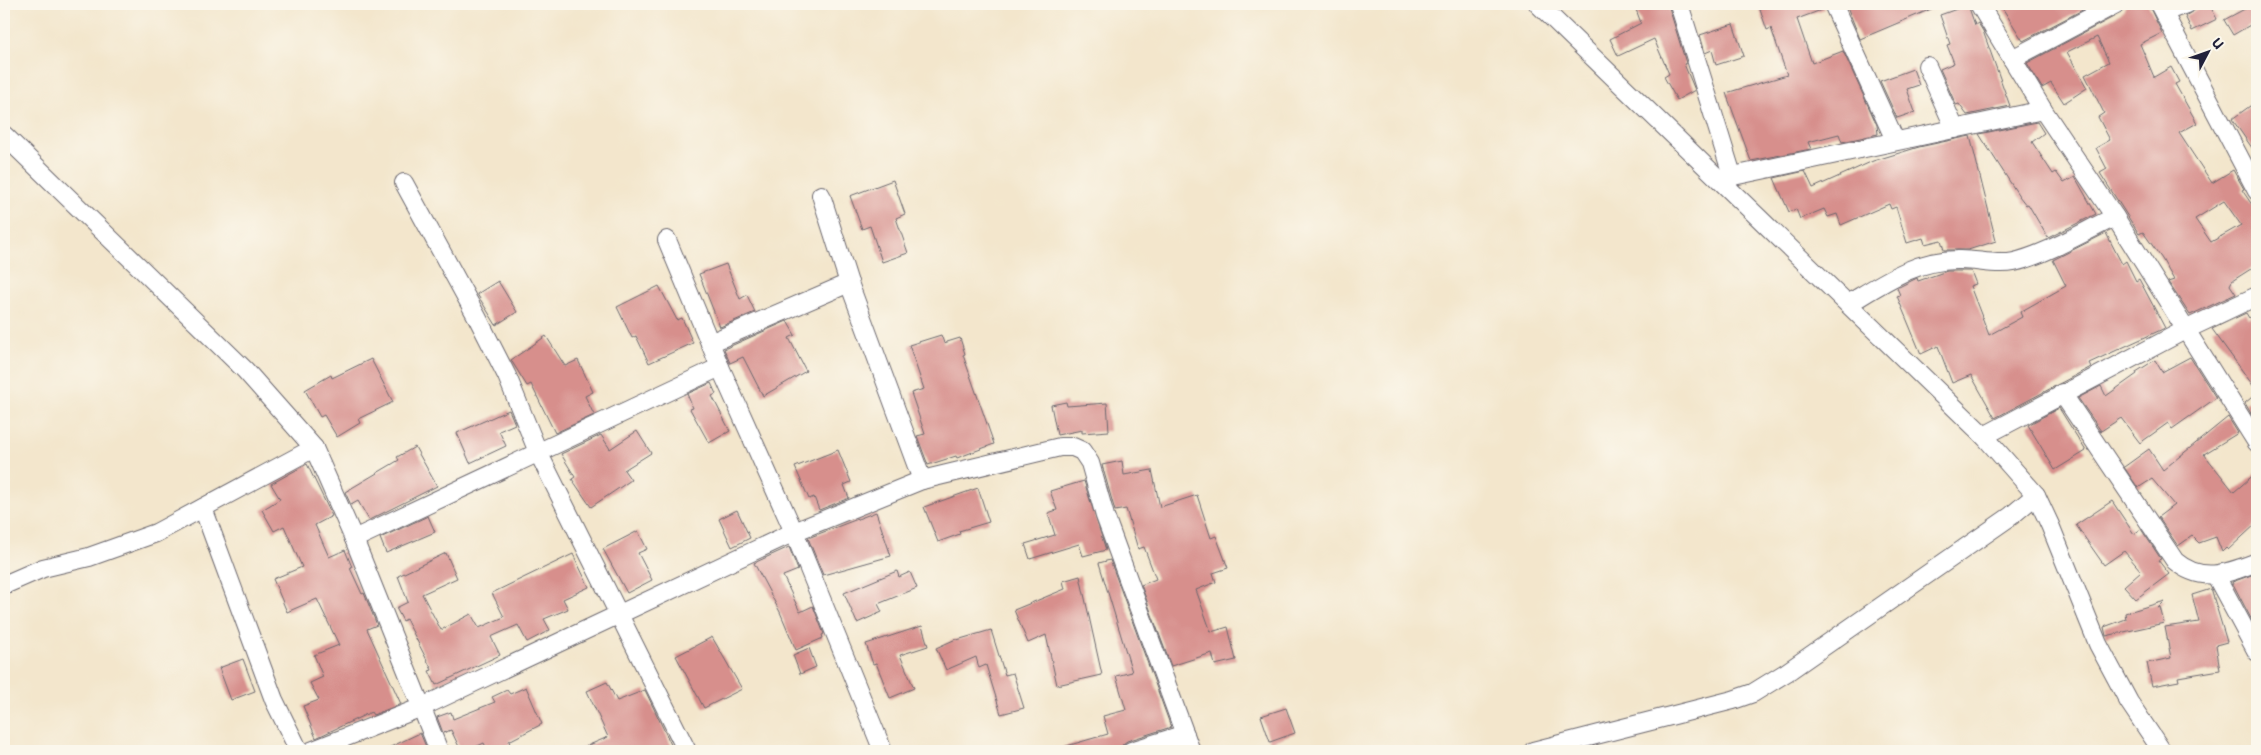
<svg xmlns="http://www.w3.org/2000/svg" width="2261" height="755" font-family="Mali,sans-serif">
<rect width="100%" height="100%" fill="#fbf7ec"/>
<filter id="ink" filterUnits="userSpaceOnUse"><feTurbulence type="fractalNoise" baseFrequency=".02" numOctaves="2"/><feDisplacementMap in="SourceGraphic" scale="10" xChannelSelector="R" yChannelSelector="G"/><feConvolveMatrix kernelMatrix="1 2 1 2 8 2 1 2 1" color-interpolation-filters="sRGB"/></filter>
<filter id="wash" filterUnits="userSpaceOnUse"><feTurbulence type="fractalNoise" baseFrequency=".0096" numOctaves="4" result="noise"/><feDisplacementMap in="SourceGraphic" scale="20" xChannelSelector="R" yChannelSelector="G"/><feGaussianBlur stdDeviation="1.12" result="paint"/><feColorMatrix in="noise" values="0 0 0 0 0 0 0 0 0 0 0 0 0 0 0 0 0 1.4 0 .05"/><feComposite in="paint" operator="in"/></filter>
<g filter="url(#wash)">
<rect width="100%" height="100%" fill="#f3e6cc"/>
<g id="blocks">
<g fill="#d78f8c" fill-rule="evenodd">
<path d="M1634,4H1668L1686,63L1684,64L1695,90L1677,100L1664,77L1669,74L1654,39L1618,56L1610,39L1641,23Z"/>
<path d="M1758,4H1822L1824,9L1797,19L1812,63L1843,51L1877,125L1878,134L1842,142L1839,134L1808,142L1811,149L1751,161L1726,93L1787,75L1771,28L1767,30Z"/>
<path d="M1846,4H1943L1860,39Z"/>
<path d="M2012,4H2094L2023,41L2003,9Z"/>
<path d="M2127,4H2148L2162,33L2140,44L2154,77L2171,67L2179,82L2175,84L2197,123L2179,133L2212,183L2233,170L2244,189L2242,190L2257,212V265L2232,281L2230,285L2236,294L2190,315L2168,282L2174,280L2162,259L2143,232L2139,234L2100,173L2107,169L2096,148L2110,140L2098,117L2104,113L2085,75L2109,62L2097,37L2067,52L2087,88L2064,103L2051,83L2042,88L2027,63L2121,13ZM2224,201L2241,225L2211,242L2195,219Z"/>
<path d="M2205,4H2209L2217,19L2192,31L2185,16Z"/>
<path d="M2254,4H2257V21L2233,35L2224,20Z"/>
<path d="M1968,5L1975,25L1978,23L1983,31L2010,106L1967,115L1959,104L1956,105L1940,69L1954,63L1947,45L1950,44L1940,15Z"/>
<path d="M1733,24L1744,56L1716,65L1712,50L1705,53L1700,35Z"/>
<path d="M1913,69L1919,85L1907,89L1915,112L1897,118L1880,81Z"/>
<path d="M2257,101V155L2232,119Z"/>
<path d="M2037,122L2044,133L2032,142L2053,174L2056,172L2064,183L2075,177L2096,214L2048,238L2028,204L2026,205L2019,196L1979,134Z"/>
<path d="M1970,136L1996,241L1968,250H1944L1941,240L1925,244L1923,238L1907,243L1896,207L1891,209L1889,204L1841,225L1837,214L1828,217L1824,209L1800,219L1796,209L1789,212L1774,178L1805,171L1813,188L1873,161L1919,147Z"/>
<path d="M893,180L905,214L896,218L908,253L882,262L870,226L862,229L850,196Z"/>
<path d="M2106,233L2122,264L2126,261L2136,281L2139,279L2165,328L2089,363L2091,367L1995,418L1971,375L1952,383L1938,346L1921,354L1897,296L1900,295L1897,288L1917,278L1918,281L1947,271H1971L1976,284L1970,286L1989,335L2022,317L2020,312L2066,286L2053,260Z"/>
<path d="M726,264L740,299L747,295L755,312L720,327L699,274Z"/>
<path d="M498,281L517,312L496,325L477,294Z"/>
<path d="M659,286L677,320L682,318L693,343L649,363L636,336L632,338L617,307Z"/>
<path d="M2257,312V391L2212,329L2246,313L2249,318Z"/>
<path d="M787,321L795,335L789,338L806,371L763,396L743,357L730,363L724,349Z"/>
<path d="M941,335L944,343L960,338L965,354L963,355L994,444L957,458L956,456L928,465L917,436L925,434L911,393L924,389L909,345Z"/>
<path d="M546,336L565,366L578,360L593,392L585,396L594,415L555,433L531,384L527,386L511,360Z"/>
<path d="M2190,357L2216,398L2172,429L2168,423L2140,443L2121,418L2101,431L2078,398L2101,386L2106,396L2137,374L2136,372L2155,360L2162,372Z"/>
<path d="M371,359L393,402L358,419L360,423L337,437L324,415L320,417L305,390L331,375L332,378Z"/>
<path d="M711,383L716,394L712,396L730,431L709,443L690,409L693,408L687,394Z"/>
<path d="M2257,393V421L2256,422L2245,403Z"/>
<path d="M1066,402L1067,406L1107,403L1109,431L1082,433V430L1057,435L1051,405Z"/>
<path d="M2059,408L2086,451L2055,470L2028,425Z"/>
<path d="M509,410L515,424L499,431L506,446L470,463L457,433Z"/>
<path d="M2228,417L2238,433L2204,454L2234,492L2257,472V523L2228,550L2226,548L2222,552L2216,537L2199,543L2192,536L2178,546L2158,517L2174,505L2152,479L2138,488L2124,467L2149,449L2163,470Z"/>
<path d="M637,431L651,453L624,470L631,480L591,507L572,479L575,477L561,454L601,435L610,449Z"/>
<path d="M415,447L437,486L369,520L358,501L351,505L345,492L399,460L397,457Z"/>
<path d="M838,450L851,482L844,485L849,498L819,510L814,497L809,499L795,467Z"/>
<path d="M1122,461L1124,475L1152,470L1160,507L1197,495L1211,538L1216,536L1228,568L1213,573L1216,582L1196,590L1211,632L1228,627L1236,660L1215,665L1212,653L1171,666L1141,585L1156,579L1144,547L1138,549L1126,509L1115,511L1102,465Z"/>
<path d="M307,464L332,516L315,525L329,557L345,550L352,567L350,568L362,594L364,593L377,625L367,629L401,704L373,715L371,712L316,738L303,706L319,700L310,683L323,677L314,655L339,645L317,599L287,612L273,579L302,567L284,526L274,531L262,510L280,499L271,484Z"/>
<path d="M1084,481L1106,550L1083,556L1079,544L1030,559L1025,544L1055,535L1048,513L1057,510L1050,491Z"/>
<path d="M978,488L989,522L959,531L960,534L938,542L924,507Z"/>
<path d="M2112,501L2134,534L2141,529L2161,559L2158,560L2169,574L2136,599L2124,586L2141,571L2124,551L2104,565L2076,525Z"/>
<path d="M737,510L750,538L732,547L719,519Z"/>
<path d="M876,512L891,556L823,575L808,538Z"/>
<path d="M428,516L435,532L386,553L380,538Z"/>
<path d="M638,531L647,549L638,553L652,580L627,593L603,549Z"/>
<path d="M789,547L798,570L783,576L800,612L813,606L824,634L822,635L823,638L796,650L780,612L754,563Z"/>
<path d="M446,553L457,578L422,594L441,630L471,614L479,628L504,617L492,593L573,554L589,587L563,599L568,609L544,619L550,630L527,642L518,625L491,637L500,655L436,685L429,671L432,670L406,619L403,621L396,608L408,602L398,576Z"/>
<path d="M1110,560L1171,727L1127,741L1123,744L1121,751H1064L1063,747L1108,734L1103,716L1126,710L1116,676L1132,672L1099,563Z"/>
<path d="M897,571L899,577L910,572L917,588L878,604L882,612L857,623L844,593Z"/>
<path d="M2257,573V630L2232,582Z"/>
<path d="M1080,576L1102,675L1057,685L1046,635L1028,643L1014,610L1065,589L1063,581Z"/>
<path d="M2211,589L2227,642L2216,645L2220,670L2178,677L2179,681L2152,686L2147,663L2171,658L2165,627L2199,622L2192,595Z"/>
<path d="M2165,601L2158,608L2160,607L2164,623L2106,636L2104,627L2126,619L2125,613Z"/>
<path d="M922,626L928,646L900,655L914,688L890,698L876,663L873,664L866,644Z"/>
<path d="M991,630L1005,675L1013,673L1024,708L1001,714L986,665L979,668L976,657L946,670L936,648L956,639L957,640Z"/>
<path d="M712,637L742,689L704,708L676,656Z"/>
<path d="M809,648L816,667L800,674L793,655Z"/>
<path d="M243,659L255,691L231,700L219,668Z"/>
<path d="M607,682L617,701L645,690L674,751H575L608,737L587,691Z"/>
<path d="M526,687L542,724L509,741L510,744L494,751H488L484,743L467,751H461L451,730L443,733L437,717L451,712L453,719L495,702L492,697L507,690L510,694Z"/>
<path d="M1286,708L1295,733L1270,742L1261,716Z"/>
<path d="M420,733L428,751H382Z"/>
</g>
</g>
</g>
<g filter="url(#ink)">
<use href="#blocks" fill-opacity="0" stroke="#6b676e" stroke-width="1"/>
<g fill="none" stroke-linecap="round" stroke-linejoin="round">
<defs>
<g id="minor">
<path d="M1679,4L1732,175"/>
<path d="M1833,4L1895,140"/>
<path d="M1979,4L2043,110L2115,217L2257,443"/>
<path d="M2159,4L2257,191"/>
<path d="M2164,12L2186,4"/>
<path d="M2012,59L2116,4"/>
<path d="M1927,66L1955,129"/>
<path d="M4,135L245,370L314,448L354,539L439,751"/>
<path d="M1719,179L2043,110"/>
<path d="M404,183L477,317L507,376L538,452L687,751"/>
<path d="M821,195L849,283L922,480"/>
<path d="M667,240L720,367L794,532L922,480L1060,447H1073L1082,451L1090,463L1105,516L1191,751"/>
<path d="M1848,304C1883,283 1915,260 1957,260C1975,259 1995,266 2014,262C2045,255 2085,231 2115,217"/>
<path d="M710,343L849,283"/>
<path d="M2062,393L2175,561C2202,584 2228,573 2257,562"/>
<path d="M1984,436L2185,330L2257,296"/>
<path d="M2036,495L2050,525L2098,644L2129,702L2162,751"/>
<path d="M203,508L274,700L299,751"/>
<path d="M354,539L720,367"/>
<path d="M2216,576L2257,652"/>
<path d="M4,585L43,568L89,557L156,533L314,448"/>
<path d="M311,751L422,707L794,532L883,751"/>
<path d="M1131,751L1185,734"/>
<path d="M1533,751L1733,700L1753,693L1787,672L2011,516L2036,495L1984,436L1538,4"/>
</g>
</defs>
<use href="#minor" stroke="#6b676e" stroke-width="20"/>
<use href="#minor" stroke="#fff" stroke-width="18"/>
</g>
</g>
<rect width="2261" height="755" fill="none" stroke="#fbf7ec" stroke-width="20"/>
<g transform="translate(2208 52) rotate(49)" stroke="#fbf7ec" stroke-width="4" paint-order="stroke">
<path d="M0-4L9 19L0 12L-9 19Z" fill="#22223b"/>
<text y="-8" font-size="14" font-weight="bold" text-anchor="middle" fill="#22223b">U</text>
</g>
</svg>
